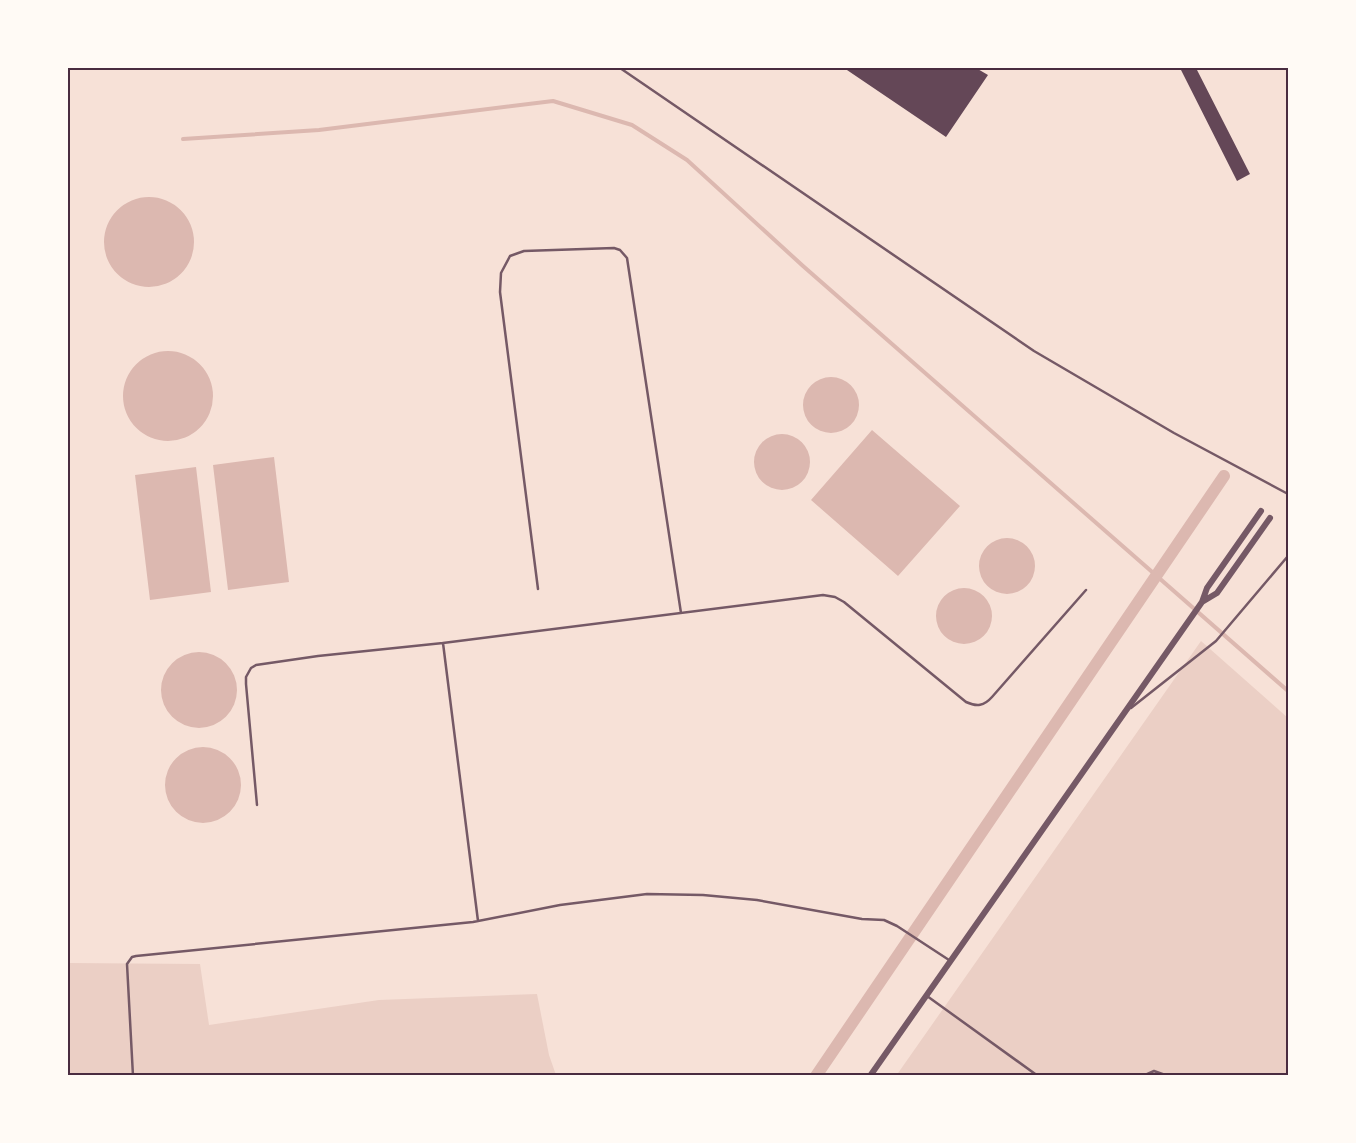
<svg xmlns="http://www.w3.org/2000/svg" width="1356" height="1143" font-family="Rubik,sans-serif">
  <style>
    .green { fill: #ebcfc5 }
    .water { fill: #dcb8b0 }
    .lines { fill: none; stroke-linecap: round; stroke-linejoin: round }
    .stream { stroke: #dcb8b0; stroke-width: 4 }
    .canal { stroke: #dcb8b0; stroke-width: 12 }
    .building { fill: #644757 }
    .service { stroke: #755966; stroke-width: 2.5 }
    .tertiary { stroke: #755966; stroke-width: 6 }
    .neatline { fill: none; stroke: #4a2c40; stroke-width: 2 }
  </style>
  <rect width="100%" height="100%" fill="#f7e1d7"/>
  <path class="green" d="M 1201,641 L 1288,718 L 1288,1075 L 896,1076 Z
    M 68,963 L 200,964 L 209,1025 L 379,1000 L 537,994 L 549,1055 L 556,1075 L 68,1075 Z"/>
  <path class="water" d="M104 242a45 45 0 1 1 90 0a45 45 0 1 1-90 0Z
    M123 396a45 45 0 1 1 90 0a45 45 0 1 1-90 0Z
    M803 405a28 28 0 1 1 56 0a28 28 0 1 1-56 0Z
    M 872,430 L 960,506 L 898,576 L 811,500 Z
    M754 462a28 28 0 1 1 56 0a28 28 0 1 1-56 0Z
    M 274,457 L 289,582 L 228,590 L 213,465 Z
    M 196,467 L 211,592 L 150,600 L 135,475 Z
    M979 566a28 28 0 1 1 56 0a28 28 0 1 1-56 0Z
    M936 616a28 28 0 1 1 56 0a28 28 0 1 1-56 0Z
    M161 690a38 38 0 1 1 76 0a38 38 0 1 1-76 0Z
    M165 785a38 38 0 1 1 76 0a38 38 0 1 1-76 0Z"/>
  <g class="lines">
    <path class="stream" d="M 183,139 L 319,130 L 553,101 L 632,125 L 687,160 L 803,266 L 1288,691"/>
    <path class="canal" d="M 816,1076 L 1224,476"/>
  </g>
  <path class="building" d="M 844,68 L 976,68 L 988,75 L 946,137 Z
    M 1180,68 L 1196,68 L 1250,174 L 1237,181 Z"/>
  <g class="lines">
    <path class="service" d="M 620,68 L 1034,351 L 1174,433 L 1288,494
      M 538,589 L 500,292 L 501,273 L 510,256 L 524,251 L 614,248 L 620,250 L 627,258 L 681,613
      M 1131,708 L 1216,641 L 1288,556
      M 257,805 L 246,684 L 246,677 L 251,668 L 256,665 L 318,656 L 443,643
      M 478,921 L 443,643 L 823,595 L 835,597 L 844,602 L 966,702 C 977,707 984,706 992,697 L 1086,590
      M 927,996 L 1038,1076
      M 133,1076 L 127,964 L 132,957 L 136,956 L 473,922 L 560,905 L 647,894 L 703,895 L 757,900 L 862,919 L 884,920 L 897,926 L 949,960
      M 1143,1076 L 1154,1071 L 1168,1076"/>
    <path class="tertiary" d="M 1202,602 L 1217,593 L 1270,518
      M 870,1076 L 1202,602 L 1207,588 L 1261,511"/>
  </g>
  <rect width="1356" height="1143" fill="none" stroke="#fffaf5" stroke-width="138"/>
  <rect x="69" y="69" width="1218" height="1005" class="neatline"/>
</svg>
